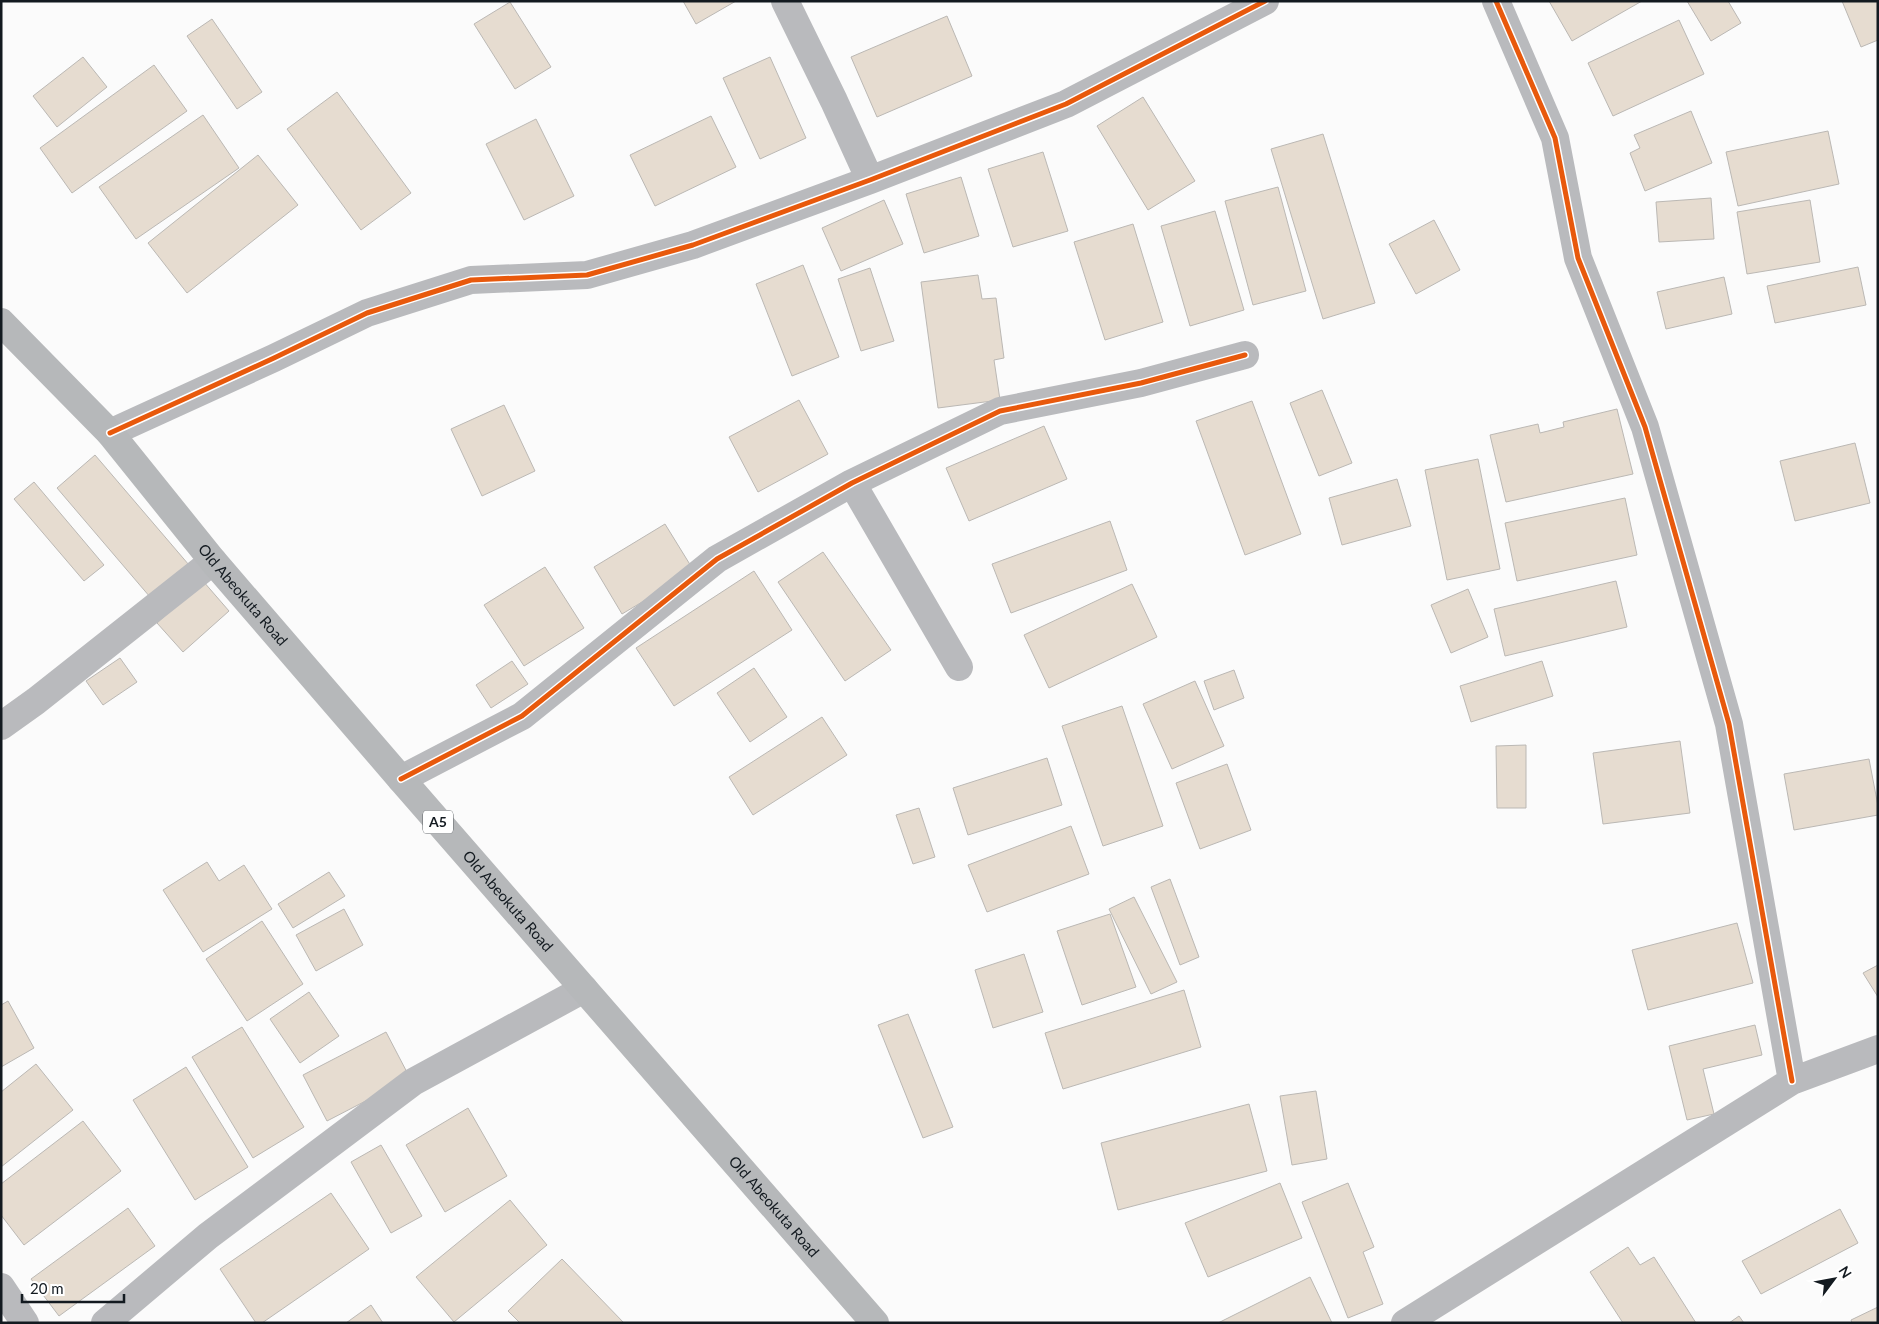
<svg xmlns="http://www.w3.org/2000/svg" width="1879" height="1324" font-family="Lato,sans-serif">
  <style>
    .building { fill: #e6dcd0; stroke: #bbb8b4 }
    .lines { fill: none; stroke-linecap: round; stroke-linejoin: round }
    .minor { stroke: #b9babd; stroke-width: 28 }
    .highway { stroke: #b6b8ba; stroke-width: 28 }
    .cycleway-casing { stroke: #fff; stroke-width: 8 }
    .cycleway { stroke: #e8590c; stroke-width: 5 }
    .labels { text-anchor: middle; stroke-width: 4.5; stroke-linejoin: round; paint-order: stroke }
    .shield { fill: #fff; stroke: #5a5f63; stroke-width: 1 }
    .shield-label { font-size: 14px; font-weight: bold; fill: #131a20 }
    .street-label { font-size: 15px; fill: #131a20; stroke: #fff }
  </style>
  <rect width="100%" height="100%" fill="#fbfbfb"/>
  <path class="building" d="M 683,1 L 736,1 L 696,24 Z
    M 1549,1 L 1642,1 L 1572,41 Z
    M 1687,1 L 1728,1 L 1741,23 L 1711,41 Z
    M 1842,1 L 1878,1 L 1878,40 L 1861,47 Z
    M 510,2 L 551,67 L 515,89 L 474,24 Z
    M 947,16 L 972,76 L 877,117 L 851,57 Z
    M 212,19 L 262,92 L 237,109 L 187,36 Z
    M 1679,20 L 1704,74 L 1613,116 L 1588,63 Z
    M 83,57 L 107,87 L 57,127 L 33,96 Z
    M 770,57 L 806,138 L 760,159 L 723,78 Z
    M 154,65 L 187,111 L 72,193 L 40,148 Z
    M 337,92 L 411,193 L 361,230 L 287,129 Z
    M 1143,97 L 1195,181 L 1148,210 L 1097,126 Z
    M 1691,111 L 1712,163 L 1645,191 L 1630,153 L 1640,148 L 1634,135 Z
    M 203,115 L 239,168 L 136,239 L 99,187 Z
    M 711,116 L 736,167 L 655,206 L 630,155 Z
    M 536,119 L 574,196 L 524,220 L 486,144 Z
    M 1828,131 L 1839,184 L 1738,206 L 1726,152 Z
    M 1323,134 L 1375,303 L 1323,319 L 1271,149 Z
    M 1043,152 L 1068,231 L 1013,247 L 988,169 Z
    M 258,155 L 298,205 L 187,293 L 148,243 Z
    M 961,177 L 979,236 L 924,253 L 906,194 Z
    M 1278,187 L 1306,291 L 1253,305 L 1225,201 Z
    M 1711,198 L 1714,239 L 1659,242 L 1656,202 Z
    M 884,200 L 903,244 L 841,271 L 822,228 Z
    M 1810,200 L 1820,262 L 1747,274 L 1737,212 Z
    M 1215,211 L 1244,310 L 1190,326 L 1161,226 Z
    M 1434,220 L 1460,270 L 1416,294 L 1389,244 Z
    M 1133,224 L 1163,322 L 1105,340 L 1074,242 Z
    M 803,265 L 839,357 L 792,376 L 756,284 Z
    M 1858,267 L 1866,305 L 1775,323 L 1767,286 Z
    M 870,268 L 894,341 L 861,351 L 838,279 Z
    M 978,275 L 982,299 L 996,298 L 1004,358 L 994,360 L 1000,400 L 938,408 L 921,282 Z
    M 1724,277 L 1732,314 L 1666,329 L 1657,292 Z
    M 1322,390 L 1352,463 L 1319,476 L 1290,403 Z
    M 799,400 L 828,454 L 758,492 L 729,437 Z
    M 1252,401 L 1301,534 L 1245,555 L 1196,421 Z
    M 504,405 L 535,471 L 482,496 L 451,429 Z
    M 1617,409 L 1633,474 L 1506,502 L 1490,435 L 1538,424 L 1540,433 L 1564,427 L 1563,422 Z
    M 1044,426 L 1067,479 L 969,521 L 946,468 Z
    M 1855,443 L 1870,503 L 1795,521 L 1780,461 Z
    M 95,455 L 195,572 L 156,604 L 57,488 Z
    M 1478,459 L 1500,569 L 1447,580 L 1425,470 Z
    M 1397,479 L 1411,526 L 1342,545 L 1329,498 Z
    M 34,482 L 104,565 L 84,581 L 14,499 Z
    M 1625,498 L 1637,555 L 1517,581 L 1505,523 Z
    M 1110,521 L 1127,570 L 1011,613 L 992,564 Z
    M 665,524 L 694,571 L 622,614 L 594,567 Z
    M 823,552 L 891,650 L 845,681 L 778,582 Z
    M 545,567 L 584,628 L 524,666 L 484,605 Z
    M 754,571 L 792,630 L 674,706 L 636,648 Z
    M 203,581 L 229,611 L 183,652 L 157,623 Z
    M 1616,581 L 1627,627 L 1505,656 L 1494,609 Z
    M 1132,584 L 1157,637 L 1049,688 L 1024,635 Z
    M 1468,589 L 1488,637 L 1451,653 L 1431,605 Z
    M 120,658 L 137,682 L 103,705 L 86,681 Z
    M 512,661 L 528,684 L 491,708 L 476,685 Z
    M 1542,661 L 1553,696 L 1471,722 L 1460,686 Z
    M 754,668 L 787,717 L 750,742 L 717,693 Z
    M 1234,670 L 1244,698 L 1214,710 L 1204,681 Z
    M 1195,681 L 1224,746 L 1172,769 L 1143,704 Z
    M 1122,706 L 1163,826 L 1103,846 L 1062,726 Z
    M 822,717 L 847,755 L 753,815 L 729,777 Z
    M 1680,741 L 1690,813 L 1603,824 L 1593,753 Z
    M 1526,745 L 1526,808 L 1497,808 L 1496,746 Z
    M 1047,758 L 1062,805 L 968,835 L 953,788 Z
    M 1869,759 L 1878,806 L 1878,815 L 1794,830 L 1784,774 Z
    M 1227,764 L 1251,830 L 1200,849 L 1176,783 Z
    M 919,808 L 935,857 L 913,864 L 896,815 Z
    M 1071,826 L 1089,874 L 987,912 L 968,865 Z
    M 207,862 L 219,881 L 244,865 L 272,909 L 203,952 L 163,890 Z
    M 329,872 L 345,896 L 293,928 L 278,904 Z
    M 1170,879 L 1199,957 L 1180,965 L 1151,887 Z
    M 1134,897 L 1177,982 L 1151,994 L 1109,909 Z
    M 344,909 L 363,945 L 316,971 L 296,935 Z
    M 1110,914 L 1136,987 L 1082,1005 L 1057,931 Z
    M 262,921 L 303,984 L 247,1021 L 206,959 Z
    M 1737,923 L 1753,983 L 1648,1010 L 1632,950 Z
    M 1024,954 L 1043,1012 L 993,1028 L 975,970 Z
    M 1878,965 L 1878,997 L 1863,973 Z
    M 1184,990 L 1201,1047 L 1063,1089 L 1045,1033 Z
    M 309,992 L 339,1036 L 300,1063 L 270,1019 Z
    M 8,1001 L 34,1048 L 1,1067 L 1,1005 Z
    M 908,1014 L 953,1127 L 923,1138 L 878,1025 Z
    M 1755,1025 L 1762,1055 L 1703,1069 L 1714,1114 L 1687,1120 L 1669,1046 Z
    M 242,1027 L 304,1127 L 253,1158 L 192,1057 Z
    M 386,1032 L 410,1078 L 327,1121 L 303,1075 Z
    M 36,1064 L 73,1110 L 1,1167 L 1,1092 Z
    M 186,1067 L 248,1167 L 195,1200 L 133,1100 Z
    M 1316,1091 L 1327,1159 L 1292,1165 L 1280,1096 Z
    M 1249,1104 L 1267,1171 L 1118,1210 L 1101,1143 Z
    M 468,1108 L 507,1176 L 445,1212 L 406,1145 Z
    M 83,1121 L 121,1171 L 24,1245 L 1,1215 L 1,1184 Z
    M 381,1145 L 422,1216 L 391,1233 L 351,1162 Z
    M 1280,1183 L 1302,1238 L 1208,1277 L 1185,1223 Z
    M 1348,1183 L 1374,1247 L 1363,1252 L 1383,1304 L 1348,1318 L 1302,1202 Z
    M 331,1193 L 369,1249 L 262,1323 L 256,1323 L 220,1269 Z
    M 510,1200 L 547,1245 L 454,1322 L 416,1277 Z
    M 128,1208 L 155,1246 L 59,1316 L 31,1279 Z
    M 1840,1209 L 1858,1243 L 1761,1294 L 1742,1261 Z
    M 1628,1247 L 1640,1265 L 1654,1257 L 1696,1323 L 1623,1323 L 1590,1272 Z
    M 562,1259 L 624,1323 L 520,1323 L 508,1311 Z
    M 1310,1277 L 1332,1323 L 1218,1323 Z
    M 371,1305 L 383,1323 L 346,1323 Z
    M 1878,1307 L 1878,1323 L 1852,1323 L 1851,1320 Z
    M 1739,1316 L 1744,1323 L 1729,1323 Z"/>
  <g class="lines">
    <path class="minor" d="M 785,1 L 834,101 L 870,180
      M 1496,1 L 1555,138 L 1578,258 L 1645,427 L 1729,724 L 1792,1081
      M 110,433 L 274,358 L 367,313 L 471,280 L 587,275 L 693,245 L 870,180 L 1066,104 L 1265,1
      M 852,483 L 959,667
      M 1,726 L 36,701 L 213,561
      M 401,779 L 522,716 L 717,559 L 852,483 L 1000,411 L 1141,383 L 1245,355
      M 1,1287 L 25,1323
      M 105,1323 L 208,1236 L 413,1082 L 584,989
      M 1405,1323 L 1792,1081 L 1878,1049"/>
    <path class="highway" id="s1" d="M 1,322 L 110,433 L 213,561 L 401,779 L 875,1323"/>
    <defs>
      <path id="cycleway" d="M 1496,1 L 1555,138 L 1578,258 L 1645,427 L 1729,724 L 1792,1081
        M 110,433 L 274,358 L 367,313 L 471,280 L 587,275 L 693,245 L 870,180 L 1066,104 L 1265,1
        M 401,779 L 522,716 L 717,559 L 852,483 L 1000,411 L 1141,383 L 1245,355"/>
    </defs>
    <use href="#cycleway" class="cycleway-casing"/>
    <use href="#cycleway" class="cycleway"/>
  </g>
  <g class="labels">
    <rect class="shield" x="423" y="810.5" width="30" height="23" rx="4"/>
    <g class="shield-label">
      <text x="438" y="827">A5</text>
    </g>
    <g class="street-label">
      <text dy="5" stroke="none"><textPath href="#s1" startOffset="365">Old Abeokuta Road</textPath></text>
      <text dy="5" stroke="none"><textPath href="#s1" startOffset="770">Old Abeokuta Road</textPath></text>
      <text dy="5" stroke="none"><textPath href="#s1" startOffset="1175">Old Abeokuta Road</textPath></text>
    </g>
  </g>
  <rect width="1879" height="1324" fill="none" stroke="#131a20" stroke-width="5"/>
  <g transform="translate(1834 1279) rotate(58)" stroke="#ffffff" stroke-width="4" paint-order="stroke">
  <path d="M0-4L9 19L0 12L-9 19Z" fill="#131a20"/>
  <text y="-8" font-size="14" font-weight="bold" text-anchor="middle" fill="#131a20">N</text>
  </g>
  <path d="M22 1294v8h102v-8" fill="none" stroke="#131a20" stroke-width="2.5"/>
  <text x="30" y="1294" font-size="15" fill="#131a20" stroke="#ffffff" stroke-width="4" paint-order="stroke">20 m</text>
</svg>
